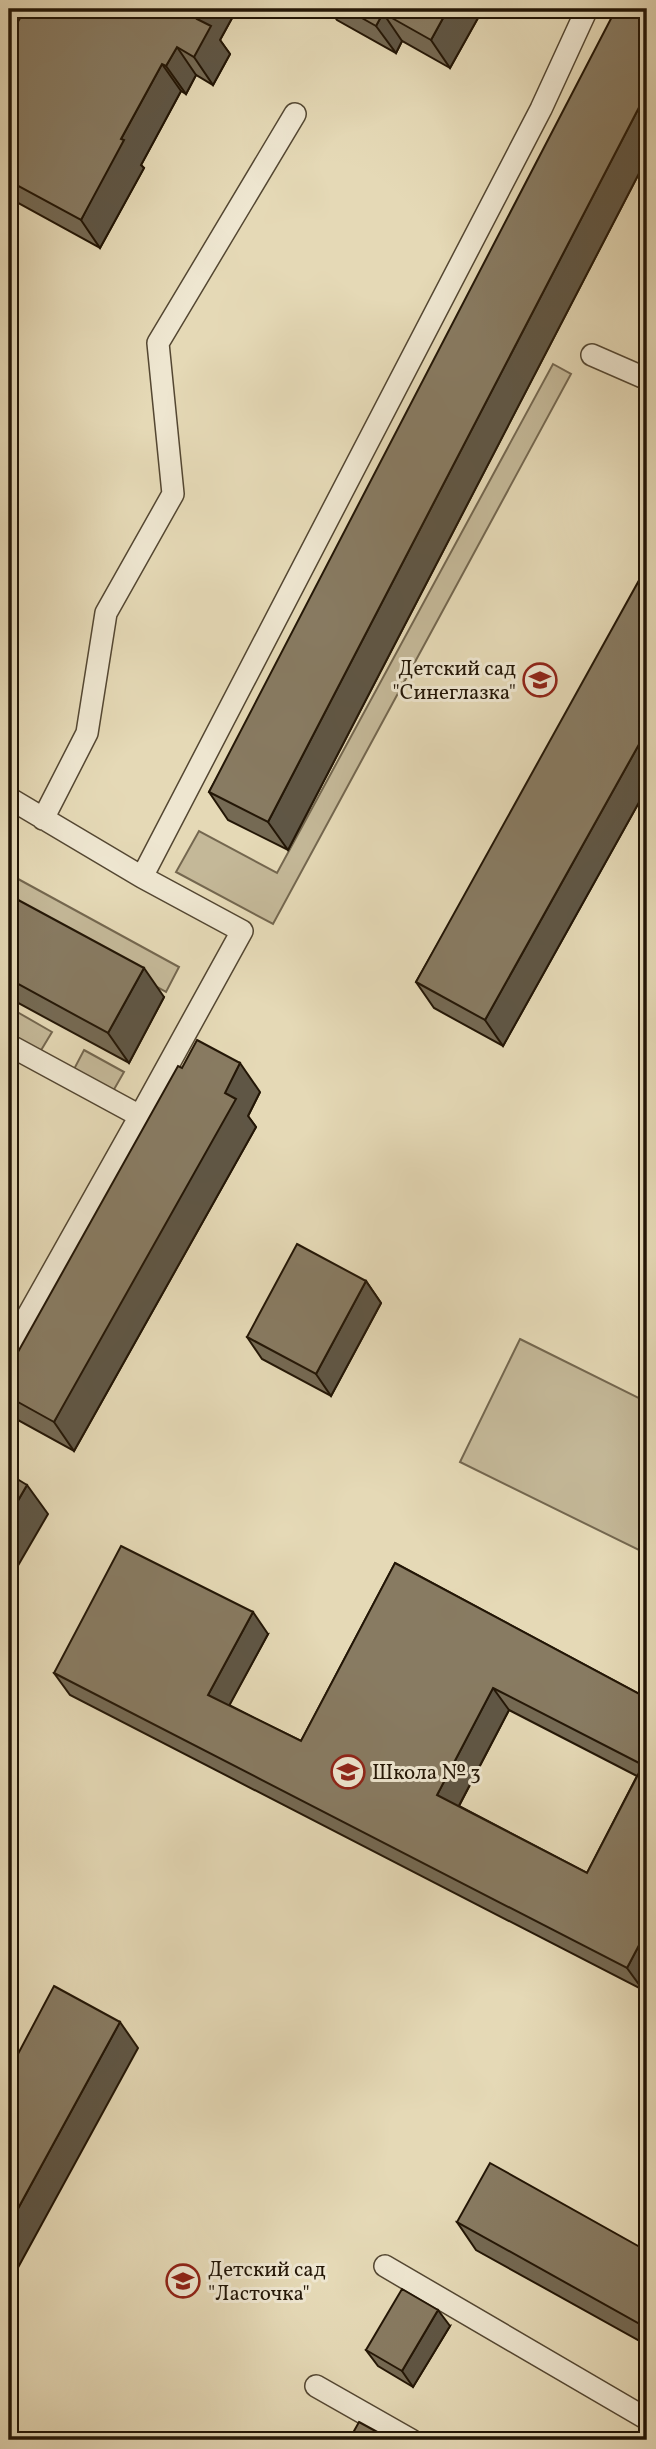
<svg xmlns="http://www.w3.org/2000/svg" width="656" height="2449" font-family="Vollkorn,serif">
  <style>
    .green { fill: #c4b898; stroke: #74674f; stroke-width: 2 }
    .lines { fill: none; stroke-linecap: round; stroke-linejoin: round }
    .lane-casing { stroke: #544732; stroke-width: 24 }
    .lane { stroke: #eee6d0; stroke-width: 21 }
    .wall { fill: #756a54; stroke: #231606; stroke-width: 2; fill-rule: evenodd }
    .shaded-wall { fill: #5f5645; stroke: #231606; stroke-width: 2 }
    .building { fill: #887b62; stroke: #231606; stroke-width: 2; fill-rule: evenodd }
    .labels { text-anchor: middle; stroke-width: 6; stroke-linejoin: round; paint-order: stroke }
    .poi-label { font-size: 21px; fill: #231606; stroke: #eee6d0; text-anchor: start }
  </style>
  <rect width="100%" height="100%" fill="#e5d9b6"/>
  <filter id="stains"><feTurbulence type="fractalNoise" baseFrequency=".00286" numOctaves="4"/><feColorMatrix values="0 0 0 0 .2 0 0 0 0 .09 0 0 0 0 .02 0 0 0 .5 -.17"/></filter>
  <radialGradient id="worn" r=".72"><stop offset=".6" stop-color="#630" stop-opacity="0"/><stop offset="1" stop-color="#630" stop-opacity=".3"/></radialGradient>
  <path class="green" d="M 553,364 L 571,374 L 273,924 L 176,872 L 199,831 L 277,873 Z
    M 9,874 L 179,967 L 166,992 L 9,906 Z
    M 12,1009 L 52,1032 L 40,1052 L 9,1034 L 9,1016 Z
    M 84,1050 L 124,1072 L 112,1093 L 73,1071 Z
    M 520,1339 L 647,1402 L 647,1554 L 460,1462 Z"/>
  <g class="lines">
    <defs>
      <path id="lane" d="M 592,355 L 647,379
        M 9,798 L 142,877 L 541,109 L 587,9
        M 43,819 L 87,733 L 106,613 L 173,494 L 158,343 L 295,114
        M 9,1045 L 140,1116 L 242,931 L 142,877
        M 9,1349 L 140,1116
        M 385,2266 L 647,2419
        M 316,2386 L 411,2440"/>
    </defs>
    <use href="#lane" class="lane-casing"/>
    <use href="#lane" class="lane"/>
  </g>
  <path class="wall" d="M 25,9 L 237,9 L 220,40 L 230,54 L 213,85 L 196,75 L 186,94 L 181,91 L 141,165 L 144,168 L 100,248 L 9,198 L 9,38 Z
    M 329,9 L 483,9 L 450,68 L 402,41 L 396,53 L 337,20 Z
    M 647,9 L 647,158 L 288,850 L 228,820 L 209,792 Z
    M 647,578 L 647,788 L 503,1046 L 434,1008 L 416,982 Z
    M 9,895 L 164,997 L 129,1063 L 9,998 Z
    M 260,1092 L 248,1116 L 256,1127 L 74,1451 L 16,1419 L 9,1408 L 9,1368 Z
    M 366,1281 L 381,1303 L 331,1396 L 262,1359 L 247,1337 Z
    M 395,1563 L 647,1698 L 647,1981 L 643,1990 L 70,1695 L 54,1673 L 268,1634 L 229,1705 L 301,1741 ZM 509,1710 L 637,1776 L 587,1873 L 459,1806 Z
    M 457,2222 L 647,2251 L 647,2345 L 476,2250 Z
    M 450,2326 L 413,2387 L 378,2366 L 366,2350 Z"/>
  <path class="shaded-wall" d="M 203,9 L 237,9 L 220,40 L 230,54 L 213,85 L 194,57 L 197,19 Z
    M 448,9 L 483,9 L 450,68 L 431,40 Z
    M 383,13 L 402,41 L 396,53 L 376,26 Z
    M 177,47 L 196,75 L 186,94 L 166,66 Z
    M 162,64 L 181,91 L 141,165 L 144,168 L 100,248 L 81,220 L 121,139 Z
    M 647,92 L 647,158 L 288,850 L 268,822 Z
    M 647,730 L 647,788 L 503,1046 L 485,1020 Z
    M 144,968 L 164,997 L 129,1063 L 108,1033 Z
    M 240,1063 L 260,1092 L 248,1116 L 256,1127 L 74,1451 L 54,1422 Z
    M 366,1281 L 381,1303 L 331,1396 L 316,1374 Z
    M 27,1485 L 48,1514 L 9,1581 L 9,1516 Z
    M 253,1612 L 268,1634 L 223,1717 L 208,1695 Z
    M 493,1688 L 509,1710 L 453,1817 L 437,1795 Z
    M 647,1930 L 647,1981 L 643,1990 L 627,1968 Z
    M 120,2022 L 138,2048 L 9,2284 L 9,2225 Z
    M 438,2310 L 450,2326 L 413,2387 L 402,2371 Z"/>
  <path class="building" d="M 25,9 L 203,9 L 197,19 L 211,26 L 194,57 L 177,47 L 166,66 L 162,64 L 121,139 L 124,140 L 81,220 L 9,181 L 9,38 Z
    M 346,9 L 448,9 L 431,40 L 383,13 L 376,26 Z
    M 616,9 L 647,9 L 647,92 L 268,822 L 209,792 Z
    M 642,575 L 647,578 L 647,730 L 485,1020 L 416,982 Z
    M 9,895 L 144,968 L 108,1033 L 9,979 Z
    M 197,1040 L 240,1063 L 225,1093 L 236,1099 L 54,1422 L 9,1397 L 9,1368 L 178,1066 L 182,1068 Z
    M 297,1244 L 366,1281 L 316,1374 L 247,1337 Z
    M 9,1474 L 27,1485 L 9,1516 Z
    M 121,1546 L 253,1612 L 208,1695 L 301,1741 L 395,1563 L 647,1698 L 647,1930 L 627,1968 L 54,1673 ZM 493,1688 L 643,1765 L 587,1873 L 437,1795 Z
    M 54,1986 L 120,2022 L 9,2225 L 9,2049 L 18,2054 Z
    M 490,2163 L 647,2251 L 647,2328 L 457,2222 Z
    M 402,2289 L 438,2310 L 402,2371 L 366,2350 Z
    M 359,2422 L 392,2440 L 349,2440 Z"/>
  <defs>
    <symbol id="school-ring" viewBox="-11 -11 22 22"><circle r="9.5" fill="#eee6d0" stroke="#8f2418" stroke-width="1.5"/><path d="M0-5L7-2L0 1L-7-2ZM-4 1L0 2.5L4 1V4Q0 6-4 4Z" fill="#8f2418"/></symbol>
  </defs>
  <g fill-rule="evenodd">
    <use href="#school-ring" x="521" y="661" width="38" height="38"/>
    <use href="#school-ring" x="329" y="1753" width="38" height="38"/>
    <use href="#school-ring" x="164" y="2262" width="38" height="38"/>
  </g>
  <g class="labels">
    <g class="poi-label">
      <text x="516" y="675" text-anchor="end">Детский сад<tspan x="516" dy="24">"Синеглазка"</tspan></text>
      <text x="372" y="1779">Школа № 3</text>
      <text x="208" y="2276">Детский сад<tspan x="208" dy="24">"Ласточка"</tspan></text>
    </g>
  </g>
  <rect width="656" height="2449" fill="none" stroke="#e5d9b6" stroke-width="35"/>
  <rect x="10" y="10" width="635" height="2428" fill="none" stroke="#231606" stroke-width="3.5"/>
  <rect x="18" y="18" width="621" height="2414" fill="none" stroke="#231606" stroke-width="2"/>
  <rect width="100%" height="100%" filter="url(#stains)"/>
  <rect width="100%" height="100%" fill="url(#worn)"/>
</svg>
